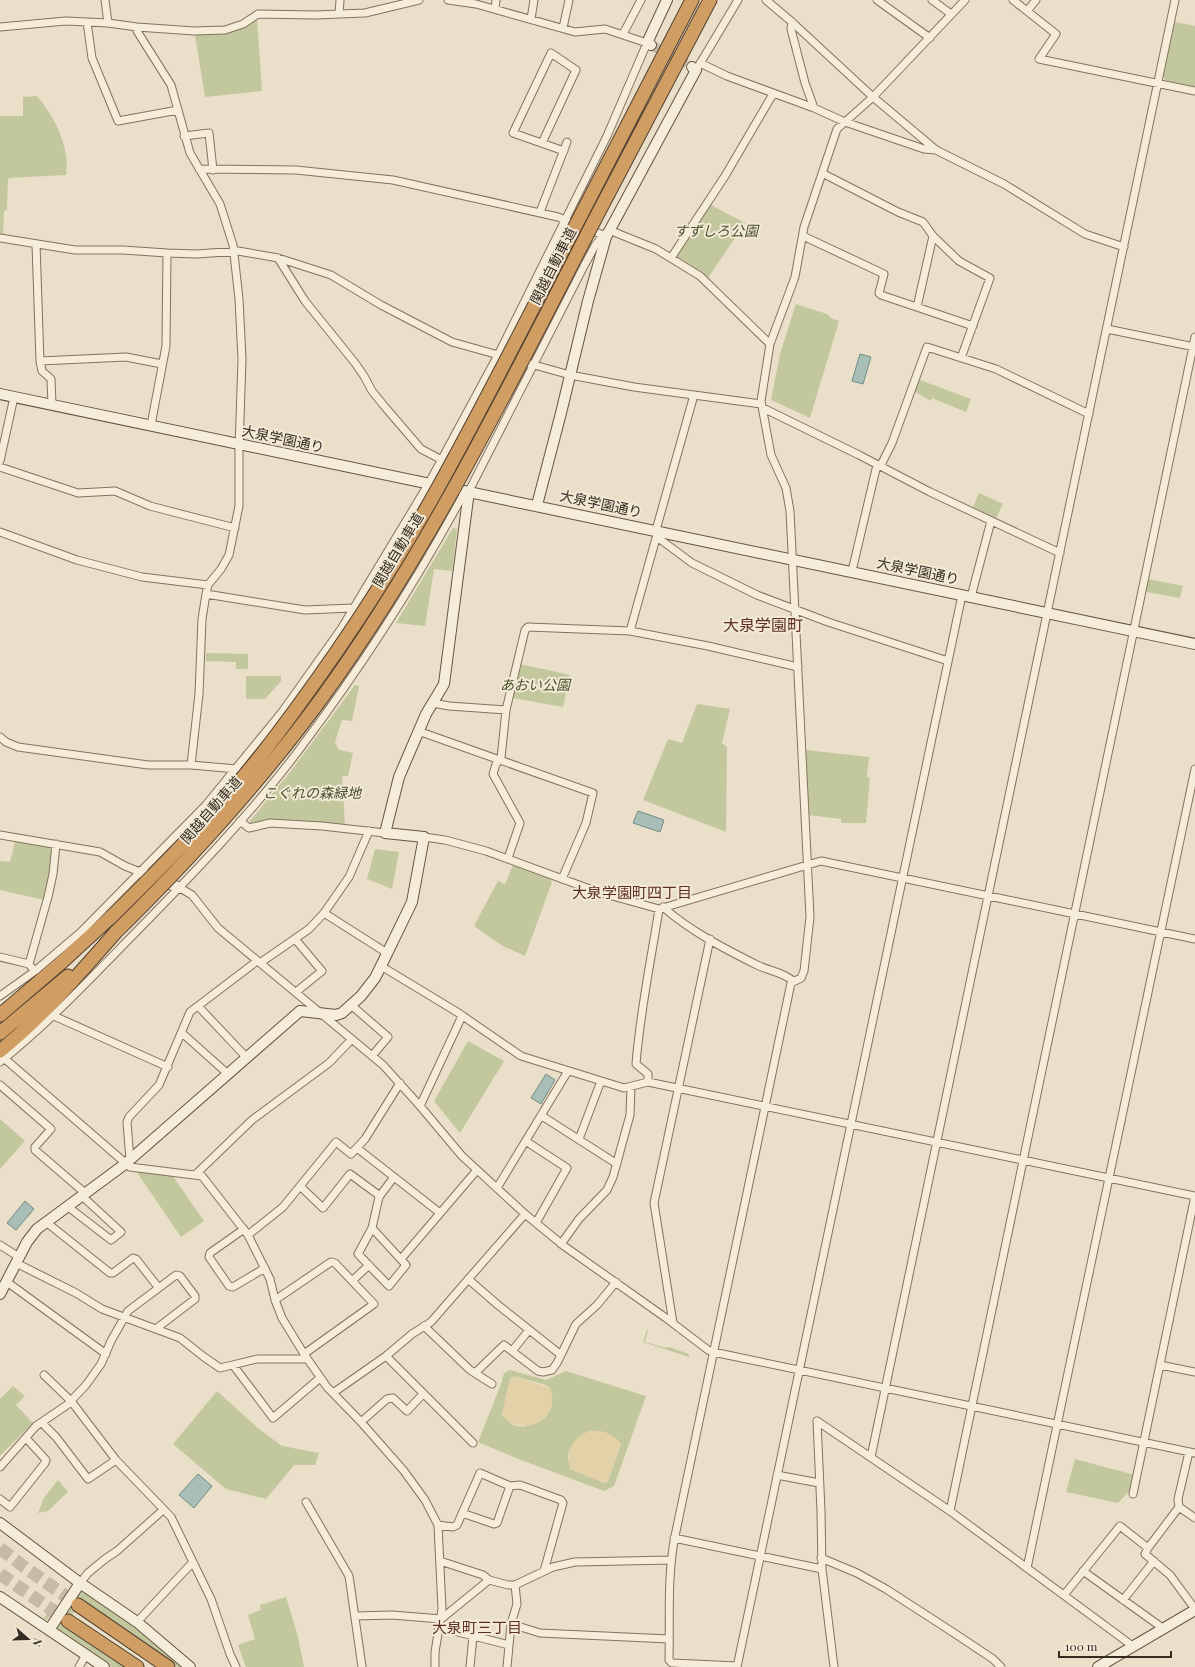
<svg xmlns="http://www.w3.org/2000/svg" width="1195" height="1667" font-family="'Playfair Display','Noto Sans JP',serif">
  <style>
    .green { fill: #c3c79d; fill-rule: evenodd }
    .sand { fill: #e3d2a8 }
    .water { fill: #a8beb7; stroke: #708c84 }
    .lines { fill: none; stroke-linecap: round; stroke-linejoin: round }
    .secondary-tunnel { stroke: #c6bba7; stroke-width: 10; stroke-dasharray: 10 5; stroke-linecap: butt }
    .highway-tunnel { stroke: #c6bba7; stroke-width: 13; stroke-dasharray: 13 6; stroke-linecap: butt }
    .street-casing { stroke: #84725f; stroke-width: 9 }
    .secondary-casing { stroke: #665342; stroke-width: 12 }
    .highway-casing { stroke: #524132; stroke-width: 15 }
    .street { stroke: #f5edda; stroke-width: 7 }
    .secondary { stroke: #f5edda; stroke-width: 10 }
    .highway { stroke: #d09d62; stroke-width: 13 }
    .highway-bridge-casing { stroke: #524132; stroke-width: 15; stroke-linecap: butt }
    .highway-bridge { stroke: #d09d62; stroke-width: 13 }
    .labels { text-anchor: middle; stroke-width: 4; stroke-linejoin: round; paint-order: stroke }
    .park-label { font-size: 14px; font-style: italic; fill: #48502a; stroke: #f2e9d7 }
    .street-label { font-size: 14px; fill: #362b21; stroke: #f2e9d7 }
    .neighbourhood-label { font-size: 15px; fill: #5e2f25; stroke: #f2e9d7 }
    .quarter-label { font-size: 16px; fill: #5e2f25; stroke: #f2e9d7 }
  </style>
  <rect width="100%" height="100%" fill="#eadfc8"/>
  <path class="green" d="M 257,17 L 262,91 L 205,97 L 195,35 L 227,33 Z
    M 1175,22 L 1195,26 L 1195,88 L 1166,81 L 1163,76 Z
    M 37,96 C 55,118 70,146 66,175 L 9,178 L 8,180 L 7,210 L 4,211 L 3,236 L 0,236 L 0,116 L 23,116 L 23,97 Z
    M 709,204 L 745,223 L 708,278 L 702,272 L 678,257 L 678,253 Z
    M 796,304 L 827,314 L 831,318 L 839,321 L 810,418 L 771,400 L 780,354 Z
    M 920,380 L 971,399 L 966,412 L 932,398 L 931,401 L 914,391 L 917,382 Z
    M 979,493 L 1003,504 L 996,518 L 973,507 Z
    M 453,528 L 457,529 L 452,571 L 434,569 L 425,626 L 396,623 Z
    M 1148,579 L 1183,586 L 1180,598 L 1146,592 Z
    M 206,653 L 248,654 L 248,669 L 236,669 L 236,662 L 206,661 Z
    M 520,664 L 570,675 L 563,707 L 513,698 Z
    M 246,676 L 281,676 L 281,681 L 265,699 L 246,699 Z
    M 355,685 L 359,686 L 352,721 L 342,720 L 335,742 L 339,750 L 353,753 L 348,776 L 342,776 L 345,825 L 270,820 L 251,823 L 249,822 L 291,771 Z
    M 697,704 L 730,709 L 722,743 L 727,747 L 726,832 L 643,800 L 668,739 L 682,743 Z
    M 806,750 L 869,757 L 867,777 L 870,778 L 866,823 L 841,823 L 841,819 L 808,815 Z
    M 15,842 L 50,847 L 53,850 L 50,872 L 44,900 L 0,890 L 0,861 L 10,862 Z
    M 375,849 L 399,852 L 392,889 L 367,879 Z
    M 513,865 L 550,879 L 552,882 L 525,956 L 501,945 L 474,926 L 498,881 L 505,884 Z
    M 468,1041 L 504,1061 L 460,1133 L 434,1101 Z
    M 0,1119 L 25,1141 L 0,1169 Z
    M 136,1171 L 172,1175 L 204,1221 L 181,1237 Z
    M 647,1329 L 648,1330 L 645,1342 L 666,1348 L 669,1347 L 689,1354 L 689,1357 L 643,1342 Z
    M 510,1370 L 546,1380 L 566,1371 L 646,1396 L 614,1486 L 604,1491 L 521,1460 L 478,1442 L 501,1384 L 504,1373 ZM 514,1376 L 546,1385 L 550,1388 L 552,1398 L 551,1408 L 524,1427 L 513,1425 L 502,1415 L 510,1379 ZM 594,1431 C 606,1431 613,1435 621,1444 L 608,1481 L 605,1483 L 570,1469 L 568,1457 L 569,1450 Z
    M 13,1386 L 25,1396 L 16,1405 L 33,1423 L 0,1456 L 0,1399 Z
    M 217,1391 L 259,1429 L 282,1446 L 319,1453 L 315,1465 L 294,1465 L 266,1499 L 226,1489 L 173,1444 Z
    M 1075,1459 L 1135,1475 L 1131,1489 L 1118,1503 L 1066,1492 Z
    M 58,1480 L 68,1492 L 48,1511 L 38,1513 L 44,1498 Z
    M 84,1590 L 112,1608 L 110,1611 L 117,1615 L 121,1614 L 186,1667 L 177,1667 L 136,1636 L 83,1600 L 64,1627 L 125,1667 L 112,1667 L 58,1631 L 57,1627 L 80,1592 Z
    M 286,1597 L 298,1637 L 304,1667 L 246,1667 L 238,1645 L 255,1639 L 248,1615 L 261,1610 L 260,1605 Z
    M 54,1603 L 58,1606 L 47,1620 L 35,1614 L 44,1618 Z"/>
  <path class="sand" d="M 514,1376 L 550,1388 C 562,1418 525,1440 502,1415 L 510,1379 Z
    M 589,1431 C 603,1430 612,1433 621,1444 L 608,1481 L 604,1483 L 570,1469 C 566,1451 572,1438 589,1431 Z"/>
  <path class="water" d="M 860,354 L 871,357 L 863,384 L 852,381 Z
    M 638,811 L 664,820 L 660,832 L 633,823 Z
    M 546,1074 L 555,1080 L 541,1104 L 531,1098 Z
    M 25,1201 L 34,1209 L 16,1230 L 7,1223 Z
    M 198,1474 L 212,1486 L 194,1508 L 179,1495 Z"/>
  <g class="lines">
    <path class="secondary-tunnel" d="M 651,45 L 692,67"/>
    <path class="highway-tunnel" d="M 0,1548 L 23,1566 L 78,1605
      M 0,1574 L 68,1621"/>
    <defs>
      <path id="street" d="M 105,0 L 108,23
        M 766,0 L 792,22 L 873,97 L 936,150 L 1004,184 L 1085,234 L 1124,247
        M 877,0 L 930,38
        M 932,0 L 951,14
        M 1013,0 L 1056,34 L 1039,59 L 1195,91
        M 495,9 L 496,0
        M 1027,11 L 1036,0
        M 339,14 L 340,0
        M 531,19 L 534,0
        M 87,22 L 92,58 L 118,121 L 178,110
        M 792,22 L 791,29 L 805,83 L 814,108
        M 0,27 L 66,21 L 108,23 L 137,27 L 194,31 L 225,30 L 243,24 L 258,14 L 315,15 L 365,13 L 419,0
        M 137,27 L 137,31 L 171,85 L 190,153 L 220,204 L 233,245 L 239,299 L 242,359 L 239,449 L 239,506 L 229,555 L 221,569 L 208,585 L 206,594 L 202,619 L 199,694 L 191,765
        M 563,28 L 569,0
        M 623,34 L 641,0
        M 700,63 L 727,76 L 814,108 L 845,122 L 924,149 L 936,150
        M 698,67 L 738,0
        M 184,136 L 209,133 L 213,170
        M 542,143 L 576,70 L 551,53 L 513,133 L 564,151
        M 199,169 L 296,170 L 393,180 L 558,217 L 603,235
        M 822,173 L 898,212 L 923,222 L 933,236 L 959,261 L 990,278 L 961,358
        M 540,212 L 567,142
        M 803,236 L 884,274 L 879,293 L 881,295 L 973,326
        M 0,238 L 75,250 L 123,250 L 167,253 L 197,254 L 238,251 L 278,258 L 331,275 L 381,305 L 452,342 L 502,356
        M 36,244 L 40,361 L 42,371 L 51,379 L 52,405
        M 278,258 L 305,301 L 355,363 L 364,376 L 372,391 L 385,407 L 421,449 L 442,460
        M 671,258 L 725,176 L 773,94
        M 917,307 L 933,236
        M 1107,329 L 1195,347
        M 40,361 L 126,357 L 162,364
        M 520,361 L 570,375 L 634,387 L 761,404
        M 763,408 L 859,455 L 930,492 L 1060,553
        M 151,425 L 166,346 L 167,253
        M 0,461 L 14,397
        M 0,467 L 78,493 L 115,491 L 150,506 L 235,528
        M 656,530 L 694,395
        M 0,532 L 77,560 L 142,577 L 208,585
        M 657,537 L 692,563 L 757,595 L 828,622 L 948,661
        M 852,571 L 876,469 L 882,463 L 892,443 L 927,347 L 996,369 L 1089,414
        M 206,594 L 305,610 L 353,608
        M 971,597 L 991,521
        M 630,631 L 708,646 L 798,667
        M 433,703 L 449,706 L 506,710 L 525,630 L 528,627 L 630,631 L 658,531
        M 506,710 L 501,758 L 496,764 L 493,774 L 520,823 L 508,858
        M 418,731 L 593,793 L 586,823 L 562,879
        M 0,737 L 6,742 L 18,747 L 148,765 L 191,765 L 237,769
        M 240,821 L 249,828 L 270,823 L 322,826 L 385,833
        M 0,835 L 100,852 L 125,866 L 140,872
        M 424,837 L 445,840 L 486,851 L 598,892 L 659,909 L 821,861 L 1195,939
        M 180,888 L 192,895 L 218,928 L 383,1065 L 420,1106 L 462,1156 L 525,1214 L 564,1246 L 666,1318 L 708,1350 L 713,1352 L 1195,1453
        M 663,907 C 690,931 725,949 757,965 C 769,971 783,972 793,981
        M 324,913 L 387,953
        M 295,939 L 322,971 L 296,992
        M 0,957 L 29,964 L 32,968
        M 260,963 L 309,929 L 324,913 L 349,877 L 369,831
        M 29,964 L 48,897 L 53,874 L 56,844
        M 381,966 L 457,1012 L 521,1056 L 624,1088 L 648,1082 L 1195,1196
        M 0,996 L 35,971 L 81,932 L 205,806 L 282,712 L 341,629 L 429,483 L 498,355 L 607,136 L 647,43 L 605,29 L 575,32 L 476,4 L 448,0
        M 351,1005 L 388,1037 L 372,1056
        M 198,1006 L 247,1058
        M 54,1016 L 168,1067
        M 182,1033 L 228,1074
        M 5,1059 L 130,1167 L 202,1176 L 248,1235 L 270,1279 L 275,1300 L 282,1318 L 304,1354 L 327,1387 L 361,1422 L 404,1471 L 425,1500 L 438,1525 L 442,1609 L 435,1652 L 435,1667
        M 0,1062 C 49,1023 92,977 136,932 C 193,874 250,815 299,750 C 360,669 415,584 463,495 L 469,491 L 584,266 L 596,244 L 609,230 L 656,249 L 700,276 L 770,344
        M 648,1082 L 648,1074 L 636,1064 C 640,1012 651,960 659,909
        M 0,1085 L 51,1129 L 35,1147 L 35,1150 L 85,1193
        M 420,1106 L 462,1016
        M 542,1116 L 617,1164
        M 579,1139 L 601,1081
        M 527,1142 L 567,1168 L 536,1223
        M 357,1148 L 394,1177 L 379,1197 L 372,1228 L 358,1254 L 389,1286 L 406,1265 L 372,1228
        M 130,1160 L 127,1122 L 129,1117 L 159,1085 L 190,1012 L 257,961
        M 195,1175 L 252,1120 L 329,1063 L 352,1039
        M 394,1177 L 440,1213
        M 301,1187 L 323,1208 L 350,1174 L 380,1196
        M 497,1188 L 568,1071
        M 67,1206 L 111,1240 L 121,1232 L 82,1196
        M 46,1222 L 110,1273 L 113,1273 L 133,1258 L 136,1259 L 158,1287
        M 244,1229 L 210,1253 L 209,1257 L 229,1286 L 233,1287 L 265,1268
        M 248,1235 L 283,1207 L 336,1142 L 351,1154 L 365,1139 L 400,1083
        M 561,1244 L 579,1219 L 607,1190 L 613,1177 L 630,1115 L 631,1087
        M 0,1245 L 19,1257
        M 401,1259 L 477,1170
        M 16,1263 L 76,1293 L 102,1309 L 180,1338 L 204,1357 L 220,1368 L 257,1359 L 307,1359
        M 468,1279 L 498,1305 L 561,1355
        M 352,1281 L 369,1265
        M 7,1282 L 106,1354
        M 275,1300 L 331,1262 L 335,1263 L 374,1304 L 304,1354
        M 673,1323 L 654,1203 L 710,939
        M 424,1326 L 470,1370 L 492,1384
        M 512,1351 L 529,1330
        M 386,1356 L 473,1443
        M 233,1365 L 273,1418 L 320,1378
        M 1160,1365 L 1195,1372
        M 475,1373 L 504,1345 L 538,1371 L 543,1372 L 552,1370 L 557,1363 L 576,1324 L 597,1305 L 616,1282
        M 44,1375 L 71,1401 L 116,1460 L 171,1517 L 211,1599 L 230,1654 L 236,1667
        M 333,1393 L 386,1356 L 412,1334 L 431,1322 L 525,1214
        M 817,1421 L 950,1511 L 1134,1647
        M 817,1421 L 821,1511 L 822,1569 L 834,1667
        M 361,1422 L 387,1399 L 393,1398 L 407,1411 L 423,1394
        M 42,1423 L 56,1437 L 88,1479 L 116,1460
        M 871,1457 L 1175,0
        M 0,1467 L 36,1426 L 67,1405 L 86,1385 L 101,1364 L 111,1341 L 128,1311 L 176,1275 L 180,1276 L 195,1296 L 195,1299 L 157,1328
        M 777,1475 L 819,1483
        M 1133,1494 L 1195,1196
        M 0,1499 L 10,1507 L 45,1463 L 46,1460 L 26,1438
        M 306,1502 L 349,1576 L 362,1667
        M 1179,1507 L 1195,1518
        M 950,1511 L 1195,337
        M 462,1513 L 494,1524 L 497,1523 L 510,1486
        M 438,1525 L 453,1527 L 457,1525 L 480,1473 L 510,1486 L 520,1485 L 561,1500 L 563,1503 L 544,1571
        M 674,1538 L 822,1569
        M 1148,1548 L 1179,1507 L 1178,1499 L 1189,1452
        M 821,1558 L 857,1573 L 886,1589 L 954,1633 L 993,1659 L 1001,1667
        M 440,1561 L 483,1575 L 489,1580
        M 1027,1568 L 1195,769
        M 1083,1571 L 1164,1629
        M 80,1583 L 88,1573 L 105,1559 L 117,1551 L 163,1510
        M 1064,1595 L 1120,1526 L 1148,1548 L 1145,1554 L 1170,1575 L 1195,1609
        M 1123,1600 L 1154,1561
        M 355,1616 L 392,1615 L 441,1619 L 489,1580 L 508,1585 L 515,1585
        M 137,1622 L 192,1563
        M 511,1624 L 517,1604 L 515,1585 L 553,1567 L 575,1562 L 671,1560
        M 438,1627 L 509,1645
        M 737,1666 L 672,1663 L 669,1660 C 670,1619 667,1576 675,1536 L 791,983 L 801,978 L 804,971 L 810,917 L 790,511 L 786,488 L 771,455 L 761,401 L 770,344 L 795,277 L 804,227 L 837,129 L 873,97 L 965,0
        M 79,1667 L 86,1655
        M 470,1667 L 473,1636
        M 507,1667 L 511,1624 L 540,1633 L 669,1639
        M 737,1667 L 962,595"/>
      <path id="secondary" d="M 651,45 L 647,43 L 667,0
        M 0,394 L 1195,644
        M 537,505 L 561,413 L 588,301 L 606,237 L 696,70 L 692,67
        M 140,872 L 180,888
        M 0,1294 L 27,1242 L 37,1229 L 125,1164 L 300,1011 L 336,1015 L 342,1013 L 361,996 L 375,978 L 381,966 L 412,902 L 424,837 L 385,833 L 399,777 L 426,714 L 444,684 L 469,491
        M 0,1523 L 80,1583 L 137,1622 L 190,1667
        M 0,1597 L 104,1667
        M 49,1630 L 80,1583
        M 1098,1667 L 1195,1610"/>
      <path id="highway" d="M 581,215 L 692,0
        M 594,221 L 710,0
        M 0,1015 L 62,962 L 111,917
        M 0,1033 L 68,976
        M 0,1051 C 43,1016 79,974 115,933
        M 78,1605 L 168,1667
        M 68,1621 L 137,1667"/>
    </defs>
    <use href="#street" class="street-casing"/>
    <use href="#secondary" class="secondary-casing"/>
    <use href="#highway" class="highway-casing"/>
    <use href="#street" class="street"/>
    <use href="#secondary" class="secondary"/>
    <use href="#highway" class="highway"/>
    <defs>
      <path id="highway-bridge" d="M 111,917 C 169,860 226,802 275,737 C 331,663 384,584 430,502 C 483,408 531,311 581,215
        M 115,933 C 189,860 259,784 321,699 C 429,551 510,384 594,221"/>
    </defs>
    <use href="#highway-bridge" class="highway-bridge-casing"/>
    <use href="#highway-bridge" class="highway-bridge"/>
  </g>
  <g class="labels">
    <g class="park-label">
      <text x="716" y="236">すずしろ公園</text>
      <text x="535" y="690">あおい公園</text>
      <text x="312" y="798">こぐれの森緑地</text>
    </g>
    <g class="street-label">
      <text transform="translate(553 266) rotate(-63)" y="5">関越自動車道</text>
      <text transform="translate(283 439) rotate(12)" y="5">大泉学園通り</text>
      <text transform="translate(601 504) rotate(12)" y="5">大泉学園通り</text>
      <text transform="translate(398 550) rotate(-59)" y="5">関越自動車道</text>
      <text transform="translate(918 571) rotate(12)" y="5">大泉学園通り</text>
      <text transform="translate(211 810) rotate(-49)" y="5">関越自動車道</text>
    </g>
    <g class="neighbourhood-label">
      <text x="632" y="898">大泉学園町四丁目</text>
      <text x="477" y="1633">大泉町三丁目</text>
    </g>
    <g class="quarter-label">
      <text x="763" y="631">大泉学園町</text>
    </g>
  </g>
  <g transform="translate(28 1639) rotate(110)" stroke="#f2e9d7" stroke-width="3" paint-order="stroke">
  <path d="M0-3L7 15L0 10L-7 15Z" fill="#362b21"/>
  <text y="-6" font-size="11" font-weight="bold" text-anchor="middle" fill="#362b21">N</text>
  </g>
  <path d="M1059 1651v6h112v-6" fill="none" stroke="#362b21" stroke-width="2"/>
  <text x="1065" y="1651" font-size="12" fill="#362b21" stroke="#f2e9d7" stroke-width="3" paint-order="stroke">100 m</text>
</svg>
